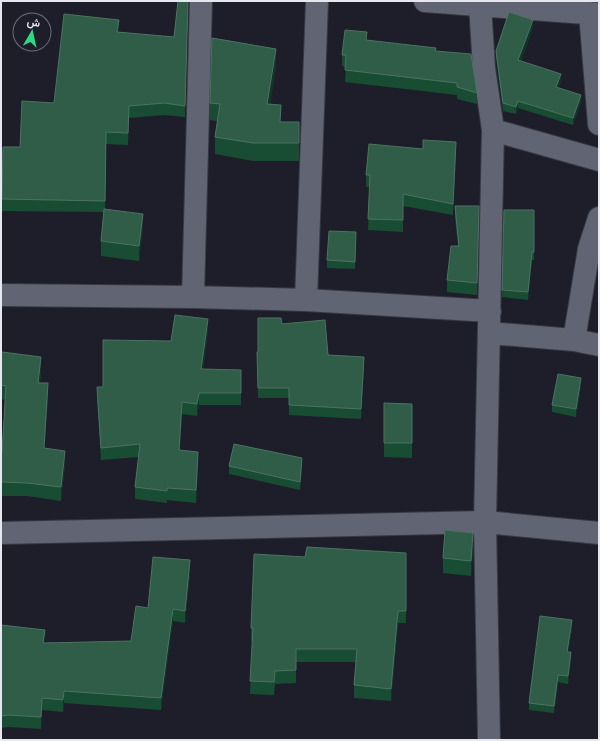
<svg xmlns="http://www.w3.org/2000/svg" width="600" height="741" font-family="Cabin,Vazirmatn,sans-serif">
  <style>
    .lines { fill: none; stroke-linecap: round; stroke-linejoin: round }
    .minor-casing { stroke: #383943; stroke-width: 24 }
    .minor { stroke: #616472; stroke-width: 22 }
    .wall { fill: #194d33 }
    .shaded-wall { fill: #123327 }
    .building { fill: #2f5d47; stroke: #4c7362 }
  </style>
  <rect width="100%" height="100%" fill="#1d1e2a"/>
  <g class="lines">
    <defs>
      <path id="minor" d="M 425,1 L 599,14
        M 480,5 L 484,68 L 493,130 L 485,522 L 489,740
        M 590,13 L 599,124
        M 493,130 L 599,160
        M 1,295 L 193,297 L 306,300 L 490,311
        M 193,297 L 201,1
        M 306,300 L 317,1
        M 489,333 L 574,340 L 599,345
        M 574,340 L 589,249 L 599,218
        M 1,533 L 485,522 L 599,533"/>
    </defs>
    <use href="#minor" class="minor-casing"/>
    <use href="#minor" class="minor"/>
  </g>
  <path class="wall" d="M 188,1 L 185,117 L 164,115 L 129,118 L 128,145 L 106,144 L 105,209 L 143,229 L 139,261 L 101,256 L 101,241 L 104,212 L 2,211 L 3,147 L 20,147 L 54,103 L 119,32 L 174,37 Z
    M 533,28 L 521,61 L 561,82 L 558,88 L 581,102 L 573,125 L 518,108 L 516,114 L 503,111 L 496,58 L 496,51 Z
    M 367,40 L 436,51 L 477,93 L 477,104 L 457,99 L 457,95 L 345,82 L 346,67 L 342,66 L 342,55 Z
    M 276,66 L 270,104 L 281,122 L 299,140 L 299,161 L 253,161 L 215,154 L 215,137 L 217,121 L 210,120 L 210,103 Z
    M 456,153 L 453,215 L 403,206 L 403,232 L 368,230 L 370,187 L 366,187 L 366,175 Z
    M 455,206 L 479,218 L 477,295 L 447,292 L 447,280 L 458,246 L 455,218 Z
    M 504,210 L 534,210 L 534,260 L 532,260 L 528,300 L 502,297 Z
    M 356,240 L 355,269 L 327,268 L 327,260 Z
    M 282,324 L 328,355 L 364,367 L 361,419 L 289,415 L 289,398 L 258,398 L 257,352 L 258,352 Z
    M 208,331 L 203,370 L 241,370 L 241,405 L 199,405 L 197,416 L 182,414 L 180,450 L 198,464 L 196,503 L 167,500 L 167,503 L 135,499 L 135,487 L 139,457 L 101,460 L 97,399 L 97,387 L 103,387 L 171,341 Z
    M 1,363 L 41,370 L 40,383 L 48,397 L 44,448 L 65,465 L 61,501 L 27,496 L 1,496 L 1,452 L 2,452 L 6,400 L 1,399 Z
    M 581,386 L 576,417 L 552,412 L 552,405 Z
    M 384,403 L 412,404 L 412,458 L 384,457 Z
    M 229,466 L 302,466 L 300,490 L 229,474 Z
    M 473,548 L 471,576 L 443,573 L 443,558 Z
    M 406,553 L 406,623 L 398,623 L 391,701 L 354,698 L 354,685 L 356,662 L 296,662 L 296,683 L 275,684 L 274,695 L 250,694 L 252,641 L 251,641 L 251,628 L 305,557 Z
    M 190,572 L 185,623 L 173,621 L 161,710 L 64,703 L 63,712 L 42,710 L 41,729 L 9,727 L 1,728 L 1,625 L 45,643 L 131,641 L 148,608 Z
    M 572,628 L 568,652 L 571,660 L 568,684 L 558,682 L 554,713 L 529,710 L 529,703 Z"/>
  <path class="shaded-wall" d="M 119,20 L 119,32 L 117,32 Z
    M 533,20 L 533,28 L 518,68 L 518,60 Z
    M 276,49 L 276,66 L 267,121 L 267,104 Z
    M 561,74 L 561,82 L 556,95 L 556,87 Z
    M 581,95 L 581,102 L 573,125 L 573,118 Z
    M 518,101 L 518,108 L 516,114 L 516,107 Z
    M 281,105 L 281,123 L 280,122 Z
    M 129,106 L 129,118 L 128,145 L 128,133 Z
    M 456,142 L 456,153 L 453,215 L 453,204 Z
    M 143,214 L 143,229 L 139,261 L 139,246 Z
    M 532,252 L 532,260 L 528,300 L 528,292 Z
    M 208,319 L 208,331 L 201,382 L 201,369 Z
    M 41,357 L 41,370 L 38,397 L 38,383 Z
    M 364,357 L 364,367 L 361,419 L 361,409 Z
    M 581,378 L 581,386 L 576,417 L 576,409 Z
    M 48,383 L 48,397 L 44,462 L 44,448 Z
    M 199,393 L 199,405 L 197,416 L 197,404 Z
    M 182,402 L 182,414 L 179,462 L 179,450 Z
    M 65,451 L 65,465 L 61,501 L 61,487 Z
    M 198,452 L 198,464 L 196,503 L 196,490 Z
    M 473,533 L 473,548 L 471,576 L 471,561 Z
    M 190,560 L 190,572 L 185,623 L 185,611 Z
    M 173,609 L 173,621 L 161,710 L 161,698 Z
    M 398,611 L 398,623 L 391,701 L 391,689 Z
    M 572,620 L 572,628 L 567,660 L 567,652 Z
    M 45,630 L 45,642 L 43,643 Z
    M 571,652 L 571,660 L 568,684 L 568,676 Z
    M 558,675 L 558,682 L 554,713 L 554,706 Z
    M 64,691 L 64,703 L 63,712 L 63,700 Z
    M 42,698 L 42,710 L 41,729 L 41,717 Z"/>
  <path class="building" d="M 178,1 L 188,1 L 185,106 L 164,103 L 129,106 L 128,133 L 106,132 L 105,201 L 2,199 L 3,147 L 20,147 L 22,101 L 54,103 L 64,14 L 119,20 L 117,32 L 174,37 Z
    M 509,12 L 533,20 L 518,60 L 561,74 L 556,87 L 581,95 L 573,118 L 518,101 L 516,107 L 503,103 L 496,51 Z
    M 345,30 L 367,32 L 366,40 L 436,48 L 435,51 L 471,54 L 477,93 L 457,87 L 457,83 L 345,70 L 346,55 L 342,55 Z
    M 212,38 L 276,49 L 267,104 L 281,105 L 280,122 L 299,122 L 299,143 L 253,143 L 215,137 L 220,104 L 210,103 Z
    M 423,140 L 456,142 L 453,204 L 403,194 L 403,220 L 368,219 L 370,175 L 366,175 L 369,144 L 423,149 Z
    M 455,206 L 479,206 L 477,283 L 447,280 L 451,246 L 459,246 Z
    M 104,209 L 143,214 L 139,246 L 101,241 Z
    M 504,210 L 534,210 L 534,252 L 532,252 L 528,292 L 502,290 Z
    M 329,231 L 356,232 L 355,262 L 327,260 Z
    M 175,315 L 208,319 L 201,369 L 241,370 L 241,393 L 199,393 L 197,404 L 182,402 L 179,450 L 198,452 L 196,490 L 167,488 L 167,491 L 135,487 L 140,444 L 101,448 L 97,387 L 103,387 L 103,340 L 171,341 Z
    M 258,318 L 281,318 L 282,324 L 325,320 L 328,355 L 364,357 L 361,409 L 289,405 L 289,388 L 258,388 L 257,352 L 258,352 Z
    M 2,352 L 41,357 L 38,383 L 48,383 L 44,448 L 65,451 L 61,487 L 27,483 L 1,482 L 1,452 L 2,452 L 6,386 L 1,385 L 1,363 Z
    M 558,374 L 581,378 L 576,409 L 552,405 Z
    M 384,403 L 412,404 L 412,443 L 384,443 Z
    M 234,444 L 302,458 L 300,482 L 229,466 Z
    M 445,530 L 473,533 L 471,561 L 443,558 Z
    M 307,547 L 406,553 L 406,611 L 398,611 L 391,689 L 354,685 L 357,649 L 296,649 L 296,670 L 275,671 L 274,682 L 250,681 L 253,628 L 251,628 L 254,554 L 305,557 Z
    M 153,557 L 190,560 L 185,611 L 173,609 L 161,698 L 64,691 L 63,700 L 42,698 L 41,717 L 9,715 L 1,716 L 1,625 L 45,630 L 43,643 L 131,641 L 136,606 L 148,608 Z
    M 540,616 L 572,620 L 567,652 L 571,652 L 568,676 L 558,675 L 554,706 L 529,703 Z"/>
  <rect width="600" height="741" fill="none" stroke="#e6e7ef" stroke-width="4"/>
  <g transform="translate(32 32) rotate(9)"><circle r="19" fill="#1d1e2a" stroke="#6d6e79"/>
  <path d="M0-3L7 15L0 10L-7 15Z" fill="#2dd883"/>
  <text y="-6" font-size="11" font-weight="bold" text-anchor="middle" fill="#e6e7ef">ش</text>
  </g>
</svg>
